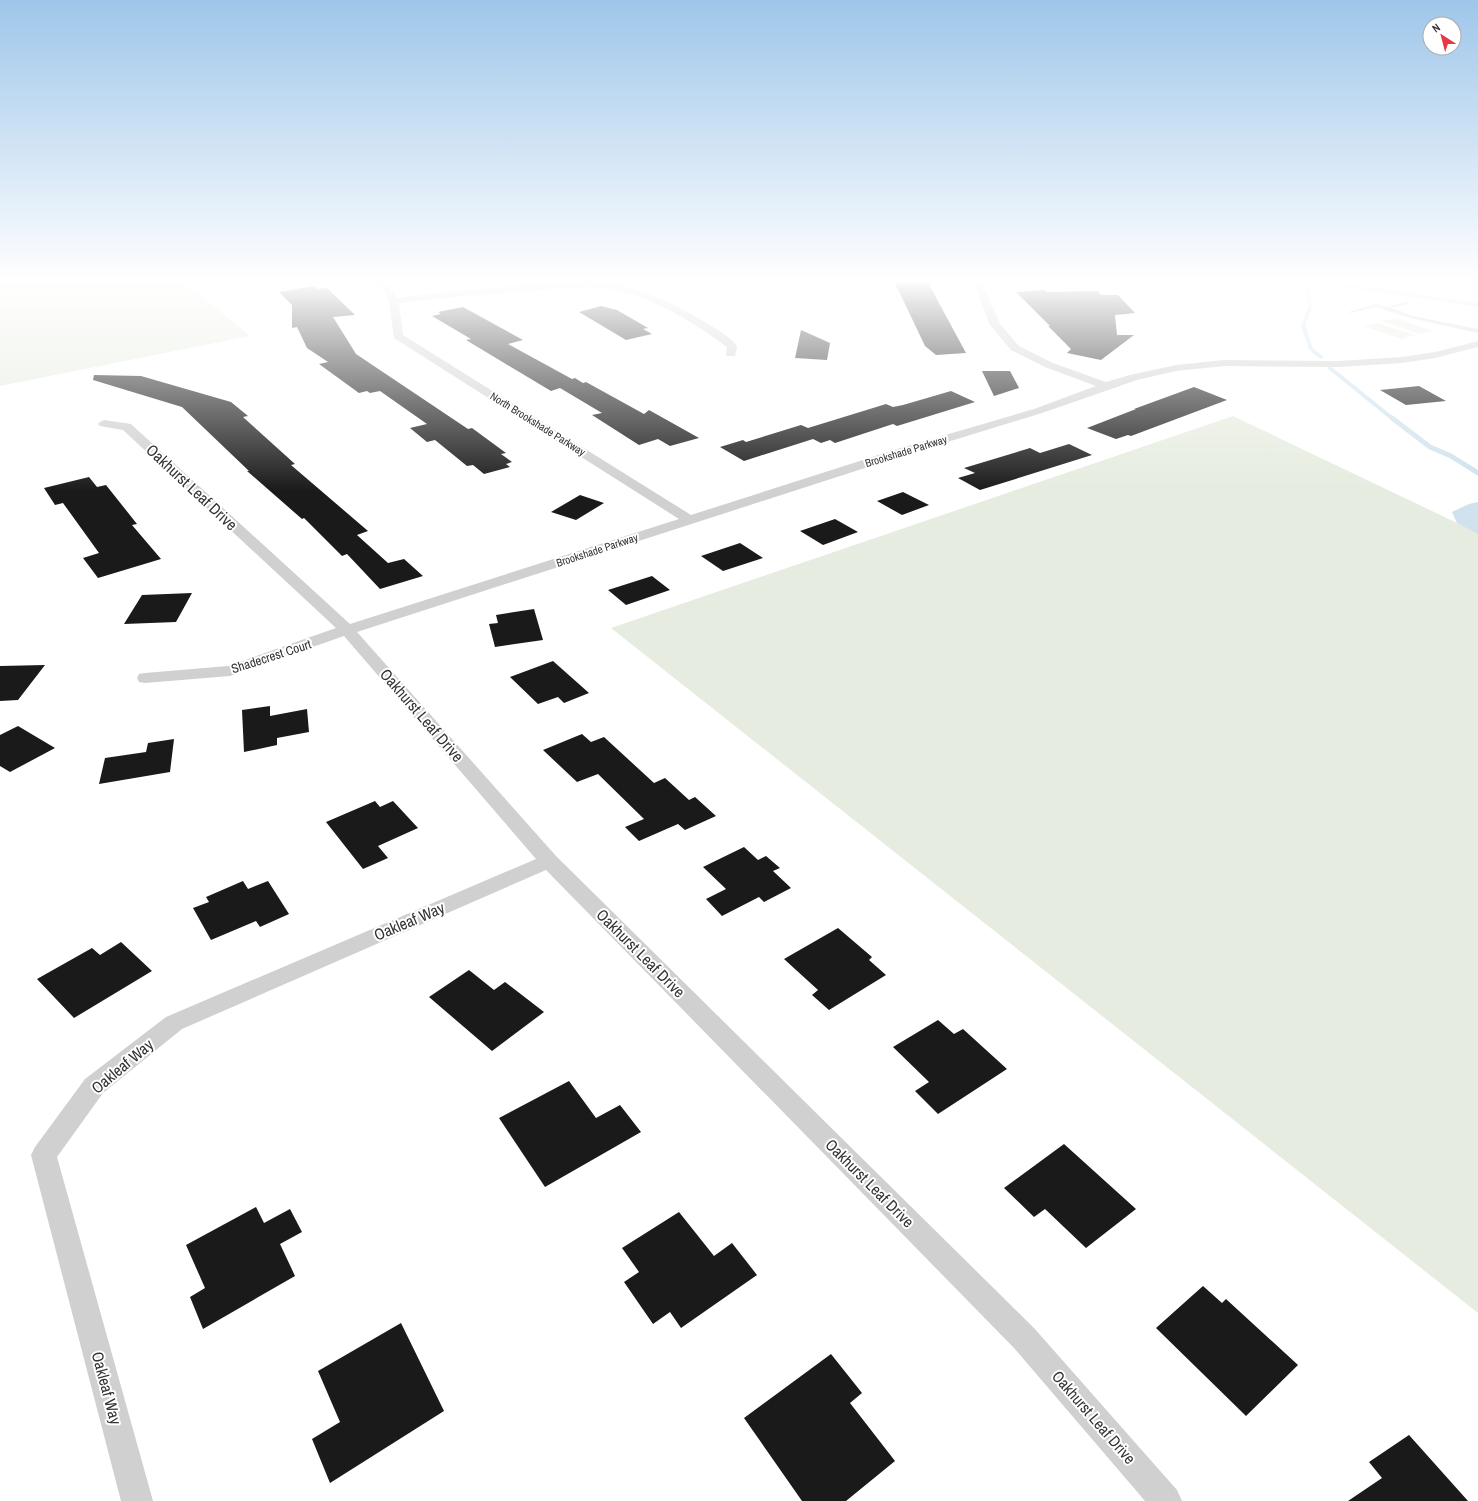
<svg xmlns="http://www.w3.org/2000/svg" width="1478" height="1501" font-family="'Archivo Narrow',sans-serif">
  <style>
    .green { fill: #e6ecdf }
    .water { fill: #cfe2ee }
    .lines { fill: none; stroke-linecap: round; stroke-linejoin: round }
    .stream-far1 { stroke: #cfe2ee; stroke-width: 4 }
    .stream { stroke: #cfe2ee; stroke-width: 5 }
    .building { fill: #1a1a1a }
    .lane { fill: #d0d0d0; fill-rule: evenodd }
    .street { fill: #d0d0d0; fill-rule: evenodd }
    .secondary { fill: #bdbdbd; fill-rule: evenodd }
    .labels { text-anchor: middle; stroke-width: 4; stroke-linejoin: round; paint-order: stroke }
    .far-street-label { font-size: 11px; fill: #333; stroke: #fff }
    .street-label { font-size: 13px; fill: #333; stroke: #fff }
    .near-street-label { font-size: 16px; fill: #333; stroke: #fff }
  </style>
  <rect width="100%" height="100%" fill="#fff"/>
  <path class="green" d="M 0,281 L 183,281 L 250,336 L 0,386 Z
    M 1395,318 L 1433,331 L 1420,334 L 1382,321 Z
    M 1377,323 L 1415,335 L 1402,339 L 1364,326 Z
    M 1233,416 L 1478,533 L 1478,1313 L 611,628 Z"/>
  <path class="water" d="M 1478,502 L 1478,534 L 1457,523 L 1452,512 L 1469,504 Z"/>
  <g class="lines">
    <path class="stream-far1" d="M 1309,281 L 1307,288 L 1311,306 L 1303,325 L 1311,349 L 1321,357
      M 1316,281 L 1478,305
      M 1330,368 L 1393,419"/>
    <path class="stream" d="M 1392,418 L 1430,447 L 1451,456 L 1478,473"/>
  </g>
  <path class="building" d="M 928,282 L 939,303 L 966,353 L 936,355 L 925,346 L 895,283 Z
    M 314,286 L 317,289 L 327,288 L 355,315 L 333,317 L 356,354 L 468,429 L 472,428 L 506,453 L 501,454 L 512,462 L 506,464 L 510,467 L 484,474 L 473,465 L 467,466 L 435,440 L 427,442 L 410,428 L 427,424 L 380,391 L 370,393 L 367,391 L 359,393 L 319,364 L 328,362 L 307,348 L 297,327 L 292,328 L 292,305 L 279,292 Z
    M 1044,290 L 1047,292 L 1098,291 L 1101,295 L 1118,295 L 1135,313 L 1115,315 L 1117,335 L 1134,335 L 1101,360 L 1067,353 L 1071,349 L 1048,326 L 1050,326 L 1016,292 Z
    M 601,306 L 617,310 L 648,328 L 643,329 L 652,334 L 626,340 L 579,312 Z
    M 463,307 L 523,340 L 508,344 L 572,379 L 575,378 L 583,383 L 586,382 L 644,414 L 649,410 L 699,438 L 670,446 L 658,439 L 639,445 L 592,415 L 602,413 L 560,388 L 551,391 L 466,340 L 471,339 L 432,316 L 441,314 L 438,312 Z
    M 801,330 L 830,343 L 827,360 L 795,358 Z
    M 982,371 L 1010,371 L 1019,388 L 994,396 Z
    M 94,375 L 141,376 L 231,402 L 248,416 L 243,417 L 295,464 L 291,465 L 368,531 L 357,535 L 388,563 L 404,559 L 423,576 L 380,589 L 347,554 L 342,556 L 304,518 L 302,519 L 247,471 L 249,471 L 182,407 L 93,380 Z
    M 1419,386 L 1446,401 L 1406,405 L 1380,390 Z
    M 1194,387 L 1227,400 L 1131,436 L 1128,435 L 1116,439 L 1087,428 L 1136,409 L 1134,409 Z
    M 951,391 L 975,402 L 897,426 L 893,424 L 835,443 L 830,440 L 821,443 L 813,439 L 744,461 L 720,447 L 743,440 L 746,442 L 801,425 L 808,428 L 886,404 L 893,407 L 903,405 Z
    M 1069,444 L 1092,455 L 980,490 L 958,478 L 975,473 L 964,468 L 984,462 L 1030,448 L 1040,453 Z
    M 89,477 L 97,487 L 106,485 L 137,524 L 132,525 L 161,559 L 98,578 L 83,558 L 99,553 L 63,503 L 55,505 L 44,488 Z
    M 903,492 L 929,505 L 902,515 L 877,501 Z
    M 580,495 L 604,503 L 576,520 L 551,512 Z
    M 835,519 L 858,532 L 823,545 L 800,531 Z
    M 740,543 L 763,558 L 723,571 L 701,556 Z
    M 652,576 L 670,590 L 626,605 L 608,590 Z
    M 192,593 L 176,622 L 124,624 L 142,595 Z
    M 534,609 L 543,640 L 495,647 L 489,624 L 498,623 L 496,615 Z
    M 553,661 L 589,693 L 564,703 L 558,697 L 538,704 L 510,677 Z
    M 45,665 L 18,700 L 0,701 L 0,666 Z
    M 270,706 L 270,716 L 307,709 L 309,732 L 277,738 L 277,745 L 244,752 L 242,710 Z
    M 18,726 L 55,748 L 10,772 L 0,766 L 0,735 Z
    M 582,734 L 591,742 L 604,737 L 654,783 L 665,778 L 689,800 L 695,797 L 716,816 L 685,830 L 678,824 L 639,841 L 625,827 L 644,819 L 598,774 L 577,782 L 543,750 Z
    M 174,739 L 170,772 L 99,784 L 105,758 L 146,752 L 148,743 Z
    M 375,801 L 380,807 L 393,801 L 418,828 L 378,846 L 388,858 L 363,869 L 326,822 Z
    M 744,847 L 758,860 L 766,856 L 780,868 L 773,871 L 791,888 L 764,902 L 759,897 L 722,916 L 706,899 L 726,889 L 703,867 Z
    M 243,881 L 248,889 L 268,881 L 289,914 L 260,927 L 256,921 L 211,940 L 193,908 L 209,902 L 206,897 Z
    M 838,928 L 872,957 L 869,960 L 886,975 L 829,1010 L 812,995 L 818,990 L 784,959 Z
    M 121,942 L 152,971 L 74,1018 L 37,979 L 92,948 L 100,955 Z
    M 469,970 L 494,990 L 505,982 L 544,1012 L 492,1051 L 429,997 Z
    M 938,1020 L 954,1034 L 963,1029 L 1007,1069 L 938,1114 L 915,1091 L 929,1082 L 893,1047 Z
    M 569,1081 L 596,1118 L 620,1105 L 641,1132 L 545,1187 L 499,1118 Z
    M 1064,1144 L 1136,1209 L 1086,1248 L 1045,1209 L 1034,1217 L 1004,1188 Z
    M 256,1207 L 264,1223 L 290,1209 L 302,1232 L 280,1244 L 295,1276 L 203,1329 L 190,1297 L 205,1288 L 186,1245 Z
    M 679,1212 L 714,1256 L 732,1243 L 757,1275 L 681,1328 L 670,1312 L 653,1324 L 624,1282 L 639,1272 L 622,1248 Z
    M 1203,1286 L 1222,1303 L 1226,1299 L 1298,1365 L 1246,1416 L 1156,1328 Z
    M 401,1323 L 444,1411 L 330,1483 L 312,1439 L 340,1422 L 318,1371 Z
    M 831,1354 L 862,1393 L 850,1403 L 895,1461 L 846,1501 L 802,1501 L 744,1418 Z
    M 1409,1435 L 1468,1501 L 1348,1501 L 1382,1478 L 1369,1462 Z"/>
  <g class="lines">
    <path class="lane" d="M 1406,302 L 1408,302 L 1408,304 L 1391,308 L 1413,316 L 1478,329 L 1478,333 L 1410,318 L 1376,307 L 1350,313 L 1348,312 L 1376,304 L 1386,307 Z"/>
    <path class="street" d="M 372,281 C 387,280 391,286 397,298 C 445,292 493,287 542,284 C 564,283 586,280 608,283 C 640,288 670,302 698,318 C 710,326 728,334 737,346 L 735,356 L 727,356 L 726,354 L 727,347 C 696,324 661,302 623,292 C 596,284 568,288 541,290 C 494,293 446,297 399,303 L 403,335 L 691,515 L 894,450 L 1034,409 L 1096,386 L 1045,367 L 1011,350 L 990,325 L 973,281 L 981,281 L 1000,324 L 1019,346 L 1053,363 L 1106,382 L 1130,375 L 1176,365 L 1224,360 L 1338,361 L 1402,357 L 1435,352 L 1478,341 L 1478,347 L 1435,358 L 1402,363 L 1338,367 L 1224,366 L 1176,371 L 1137,380 L 1042,413 L 902,456 L 357,632 L 556,856 L 1034,1328 L 1177,1490 L 1182,1501 L 1145,1501 L 1014,1348 L 546,870 L 182,1029 L 103,1093 L 57,1157 L 153,1501 L 121,1501 L 31,1155 L 35,1147 L 85,1079 L 166,1017 L 536,859 L 344,636 L 230,676 L 145,683 L 139,682 L 137,678 L 139,674 L 145,673 L 228,666 L 336,628 L 123,430 L 100,426 L 98,424 L 100,422 L 104,420 L 131,424 L 350,624 L 679,519 L 394,338 L 389,301 L 384,291 Z"/>
    <path class="secondary" d="M 1471,281 L 1478,281 L 1478,284 L 1473,283 Z"/>
  </g>
  <linearGradient id="sky" x2="0" y2="1"><stop stop-color="#9ec6ea"/><stop offset="0.57" stop-color="#fff"/><stop offset="1" stop-color="#fff" stop-opacity="0"/></linearGradient>
  <rect width="1478" height="491" fill="url(#sky)"/>
  <g class="labels">
    <g class="far-street-label">
      <text transform="translate(538 424) rotate(32)" y="4">North Brookshade Parkway</text>
      <text transform="translate(906 451) rotate(-17)" y="4">Brookshade Parkway</text>
      <text transform="translate(597 550) rotate(-18)" y="4">Brookshade Parkway</text>
    </g>
    <g class="street-label">
      <text transform="translate(271 656) rotate(-18)" y="5">Shadecrest Court</text>
    </g>
    <g class="near-street-label">
      <text transform="translate(192 487) rotate(43)" y="6">Oakhurst Leaf Drive</text>
      <text transform="translate(422 715) rotate(49)" y="6">Oakhurst Leaf Drive</text>
      <text transform="translate(409 921) rotate(-23)" y="6">Oakleaf Way</text>
      <text transform="translate(641 953) rotate(45)" y="6">Oakhurst Leaf Drive</text>
      <text transform="translate(122 1066) rotate(-40)" y="6">Oakleaf Way</text>
      <text transform="translate(870 1183) rotate(45)" y="6">Oakhurst Leaf Drive</text>
      <text transform="translate(107 1388) rotate(75)" y="6">Oakleaf Way</text>
      <text transform="translate(1094 1417) rotate(49)" y="6">Oakhurst Leaf Drive</text>
    </g>
  </g>
  <g transform="translate(1442 36) rotate(324)"><circle r="19" fill="#ffffff" stroke="#adadad"/>
  <path d="M0-3L7 15L0 10L-7 15Z" fill="#e63946"/>
  <text y="-6" font-size="11" font-weight="bold" text-anchor="middle" fill="#333333">N</text>
  </g>
</svg>
